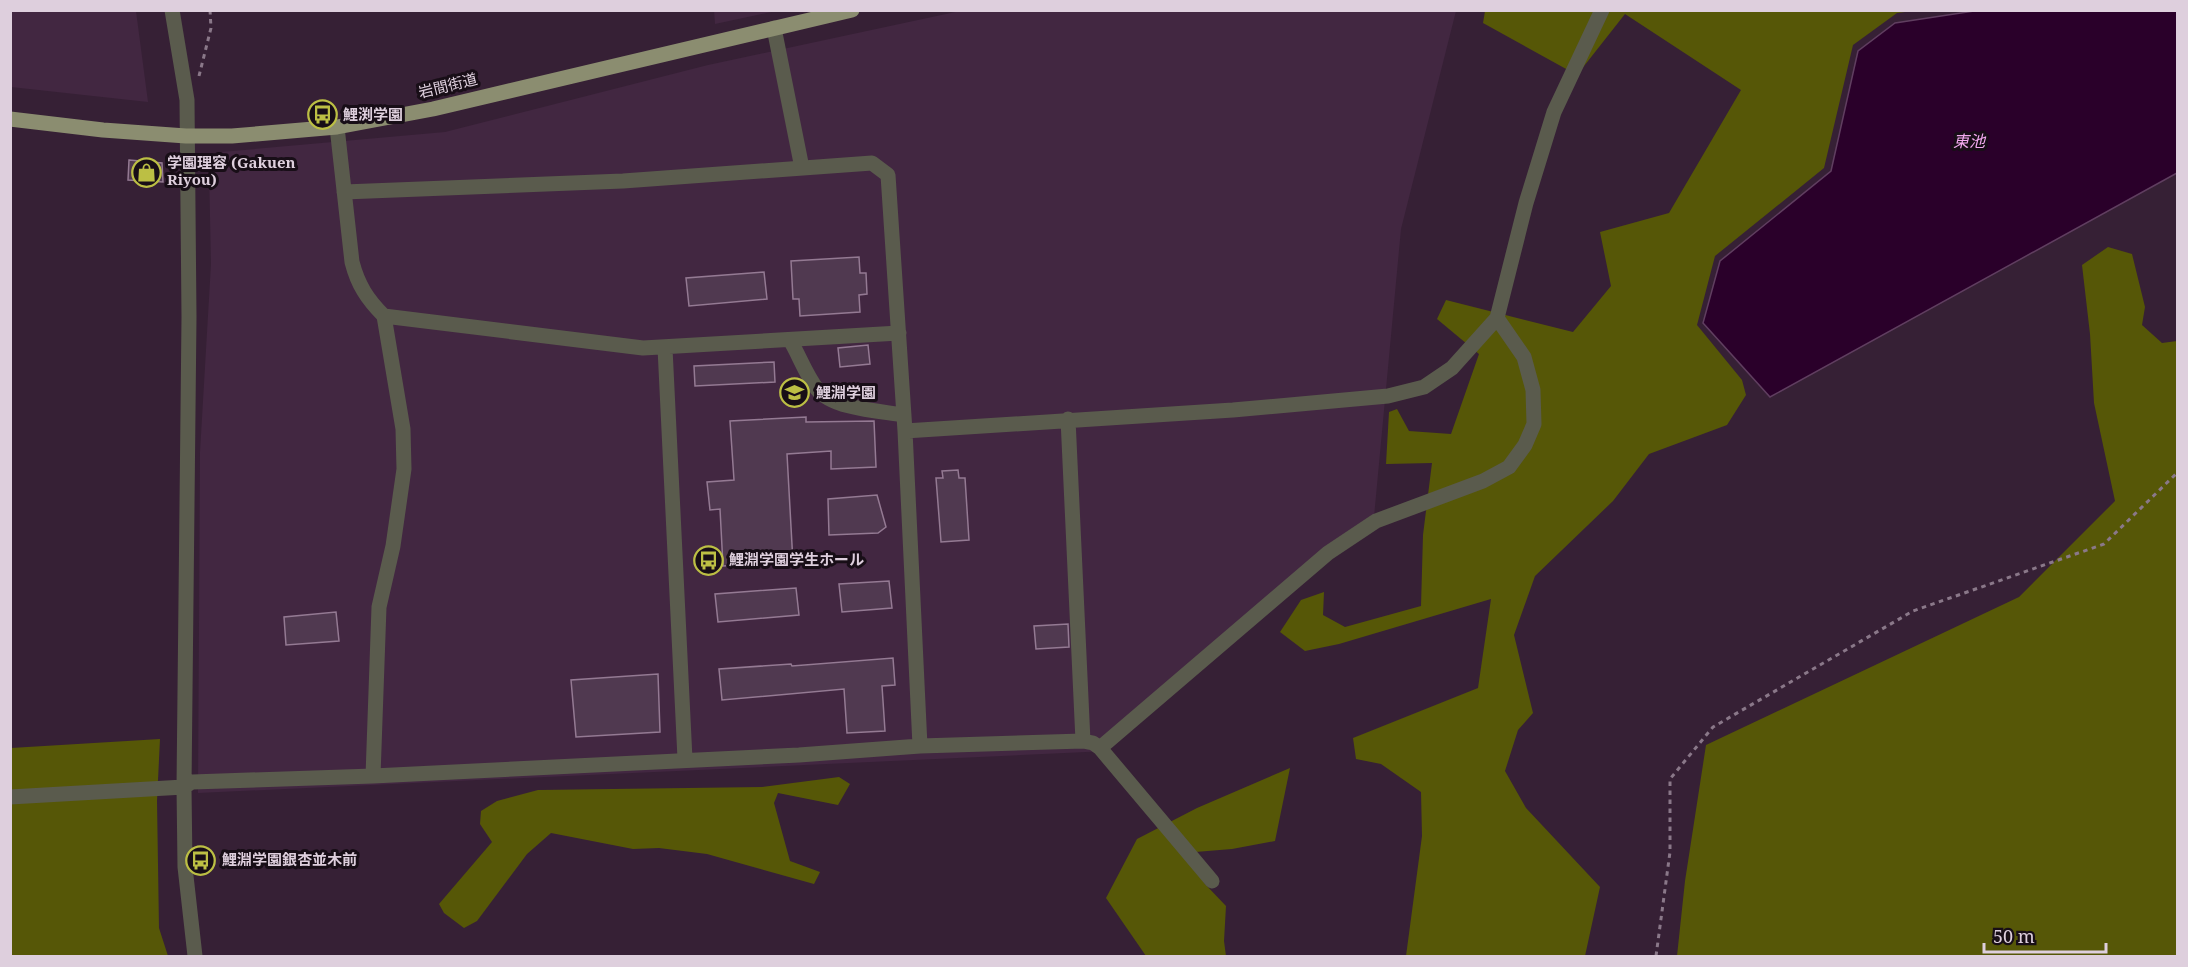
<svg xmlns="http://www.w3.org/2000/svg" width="2188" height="967" font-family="'Noto Serif','Noto Sans JP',serif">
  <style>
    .built { fill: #422741 }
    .forest { fill: #565707 }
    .water { fill: #2a002a; stroke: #603e60; stroke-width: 1.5 }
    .building { fill: #503950; stroke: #947a93; stroke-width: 1.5 }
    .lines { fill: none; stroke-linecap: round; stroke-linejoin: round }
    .path { stroke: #8a7889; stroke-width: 3; stroke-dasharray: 4.5 4.5; stroke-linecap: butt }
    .minor { stroke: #5a5b4d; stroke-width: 15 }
    .major { stroke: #8b8d70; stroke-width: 15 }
    .labels { text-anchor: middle; stroke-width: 6; stroke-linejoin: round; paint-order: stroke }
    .street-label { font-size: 15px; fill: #decfdd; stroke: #180e17 }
    .poi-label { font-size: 15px; font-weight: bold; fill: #decfdd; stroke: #180e17; text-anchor: start }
    .water-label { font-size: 16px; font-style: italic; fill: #f2a9ef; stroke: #180e17 }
  </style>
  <rect width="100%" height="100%" fill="#362035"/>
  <path class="built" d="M 11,10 L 136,11 L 148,102 L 11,87 Z
    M 714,10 L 776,10 L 776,11 L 715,24 Z
    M 960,11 L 1456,11 L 1401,229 L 1374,517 L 1108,751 L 198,793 L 200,452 L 211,264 L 209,168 L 221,152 L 445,132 L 708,65 Z"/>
  <path class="forest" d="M 1485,11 L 1913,11 L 1897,13 L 1853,45 L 1824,168 L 1715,256 L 1697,325 L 1742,380 L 1746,395 L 1727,425 L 1649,454 L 1613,501 L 1535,576 L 1514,635 L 1533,713 L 1518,730 L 1505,771 L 1526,808 L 1600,887 L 1585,956 L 1406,956 L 1422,836 L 1421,792 L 1381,764 L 1356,759 L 1353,738 L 1478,688 L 1491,599 L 1339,644 L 1305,651 L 1280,632 L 1301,600 L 1324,592 L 1323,615 L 1345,627 L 1421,606 L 1423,535 L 1432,463 L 1386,464 L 1389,412 L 1397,409 L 1409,431 L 1451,434 L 1479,354 L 1437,319 L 1446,300 L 1573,332 L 1611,286 L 1600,232 L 1669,213 L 1741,90 L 1625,14 L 1577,75 L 1483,23 Z
    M 2108,247 L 2132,254 L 2145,307 L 2142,325 L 2162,343 L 2177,341 L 2177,956 L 1677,956 L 1685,881 L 1706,745 L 2019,597 L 2115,501 L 2094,403 L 2090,334 L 2082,265 Z
    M 160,739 L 157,801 L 159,928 L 168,956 L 11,956 L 11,748 Z
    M 1290,768 L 1275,841 L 1232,849 L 1183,853 L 1205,884 L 1226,906 L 1224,941 L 1226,956 L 1146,956 L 1106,898 L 1137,839 L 1197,808 Z
    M 839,777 L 850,784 L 838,805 L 778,793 L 774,803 L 790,861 L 820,872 L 814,884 L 707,854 L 659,848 L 633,849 L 551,833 L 527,854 L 477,921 L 464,928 L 444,913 L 439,904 L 492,842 L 480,824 L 481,811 L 497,801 L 538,790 L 762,787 Z"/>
  <path class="water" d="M 1974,11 L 2177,11 L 2177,173 L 1770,397 L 1703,323 L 1720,261 L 1831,171 L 1858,51 L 1895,23 Z"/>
  <path class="building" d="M 129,160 L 162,163 L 163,182 L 128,180 Z
    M 859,257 L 860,273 L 866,273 L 867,294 L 859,295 L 860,312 L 800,316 L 799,299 L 793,299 L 791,261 Z
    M 764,272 L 767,299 L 689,306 L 686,278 Z
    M 868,345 L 870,364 L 840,367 L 838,348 Z
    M 774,362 L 775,382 L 695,386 L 694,366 Z
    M 806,417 L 806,422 L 874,421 L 876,467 L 831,469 L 831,451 L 787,454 L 793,563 L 723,566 L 720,509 L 710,510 L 707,482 L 734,480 L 730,421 Z
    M 958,470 L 959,478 L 965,478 L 969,540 L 941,542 L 936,478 L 943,478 L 942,471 Z
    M 877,495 L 886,527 L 878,533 L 829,535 L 828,499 Z
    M 889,581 L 892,608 L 842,612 L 839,584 Z
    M 796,588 L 799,615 L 718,622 L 715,594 Z
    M 336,612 L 339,641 L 286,645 L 284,617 Z
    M 1068,624 L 1069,647 L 1036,649 L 1034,626 Z
    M 893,658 L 895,685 L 882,686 L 885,731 L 847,733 L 844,689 L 722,700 L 719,669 L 791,664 L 792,666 Z
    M 658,674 L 660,732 L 576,737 L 571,680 Z"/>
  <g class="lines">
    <path class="path" d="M 199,76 L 211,28 L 210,10
      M 1656,956 L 1670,852 L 1670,779 L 1713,727 L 1913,611 L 2104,544 L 2178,472"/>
    <path class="minor" d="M 172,10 L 187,100 L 189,317 L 184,787 L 185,867 L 195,956
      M 774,28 L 802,168
      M 337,127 L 352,262 C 358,285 367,299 384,316 L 403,429 L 404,469 L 393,546 L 379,607 L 373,776
      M 344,192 L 623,181 L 872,163 L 888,175 L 905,431 L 920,746
      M 384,316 L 643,348 L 899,333
      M 790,340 C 799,355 806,375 817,389 C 833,409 880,411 904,415
      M 665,348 L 685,759
      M 1068,419 L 1083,741
      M 905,431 L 1233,410 L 1388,396 L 1424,387 L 1452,368 L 1497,318 L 1526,203 L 1554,112 L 1602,10
      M 1100,748 L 1328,553 L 1376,521 L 1483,481 L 1509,467 L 1525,445 L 1534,424 L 1533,390 L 1524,357 L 1497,318
      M 10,797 L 184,787 L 192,782 L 373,776 L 799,755 L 920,746 L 1083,741 L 1093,743 L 1100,748 L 1212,881"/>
    <path class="major" d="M 10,119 L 103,130 L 186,136 L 232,136 L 337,127 L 433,109 L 852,10"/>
  </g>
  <defs>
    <symbol id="bus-ring" viewBox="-11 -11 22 22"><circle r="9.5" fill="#180e17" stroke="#bcbf44" stroke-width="1.5"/><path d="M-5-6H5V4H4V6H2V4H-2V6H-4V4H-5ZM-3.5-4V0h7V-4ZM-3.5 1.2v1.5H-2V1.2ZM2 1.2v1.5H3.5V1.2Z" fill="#bcbf44"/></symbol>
    <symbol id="shop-ring" viewBox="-11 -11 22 22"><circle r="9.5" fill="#180e17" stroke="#bcbf44" stroke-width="1.5"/><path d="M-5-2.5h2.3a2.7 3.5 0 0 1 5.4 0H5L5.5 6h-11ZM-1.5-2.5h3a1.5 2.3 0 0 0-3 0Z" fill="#bcbf44"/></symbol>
    <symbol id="university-ring" viewBox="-11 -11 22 22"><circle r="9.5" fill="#180e17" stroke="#bcbf44" stroke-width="1.5"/><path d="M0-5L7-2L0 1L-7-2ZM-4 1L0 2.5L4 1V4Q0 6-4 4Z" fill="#bcbf44"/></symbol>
  </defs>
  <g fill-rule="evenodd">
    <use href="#bus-ring" x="306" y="98" width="33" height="33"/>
    <use href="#shop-ring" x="130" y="156" width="33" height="33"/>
    <use href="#university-ring" x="778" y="376" width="33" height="33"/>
    <use href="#bus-ring" x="692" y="544" width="33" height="33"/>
    <use href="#bus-ring" x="184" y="844" width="33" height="33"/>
  </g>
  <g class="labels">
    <g class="street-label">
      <text transform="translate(448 86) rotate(-14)" y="5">岩間街道</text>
    </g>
    <g class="poi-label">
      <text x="343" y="120">鯉渕学園</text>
      <text x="167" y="168">学園理容 (Gakuen<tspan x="167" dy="17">Riyou)</tspan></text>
      <text x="816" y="398">鯉淵学園</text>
      <text x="729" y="565">鯉淵学園学生ホール</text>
      <text x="222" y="865">鯉淵学園銀杏並木前</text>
    </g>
    <g class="water-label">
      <text x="1969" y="147">東池</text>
    </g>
  </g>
  <rect width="2188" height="967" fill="none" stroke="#decfdd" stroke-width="24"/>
  <path d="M1984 943v9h122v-9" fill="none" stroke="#decfdd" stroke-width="3"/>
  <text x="1993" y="943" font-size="18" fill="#decfdd" stroke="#180e17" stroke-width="4.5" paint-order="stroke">50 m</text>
</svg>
